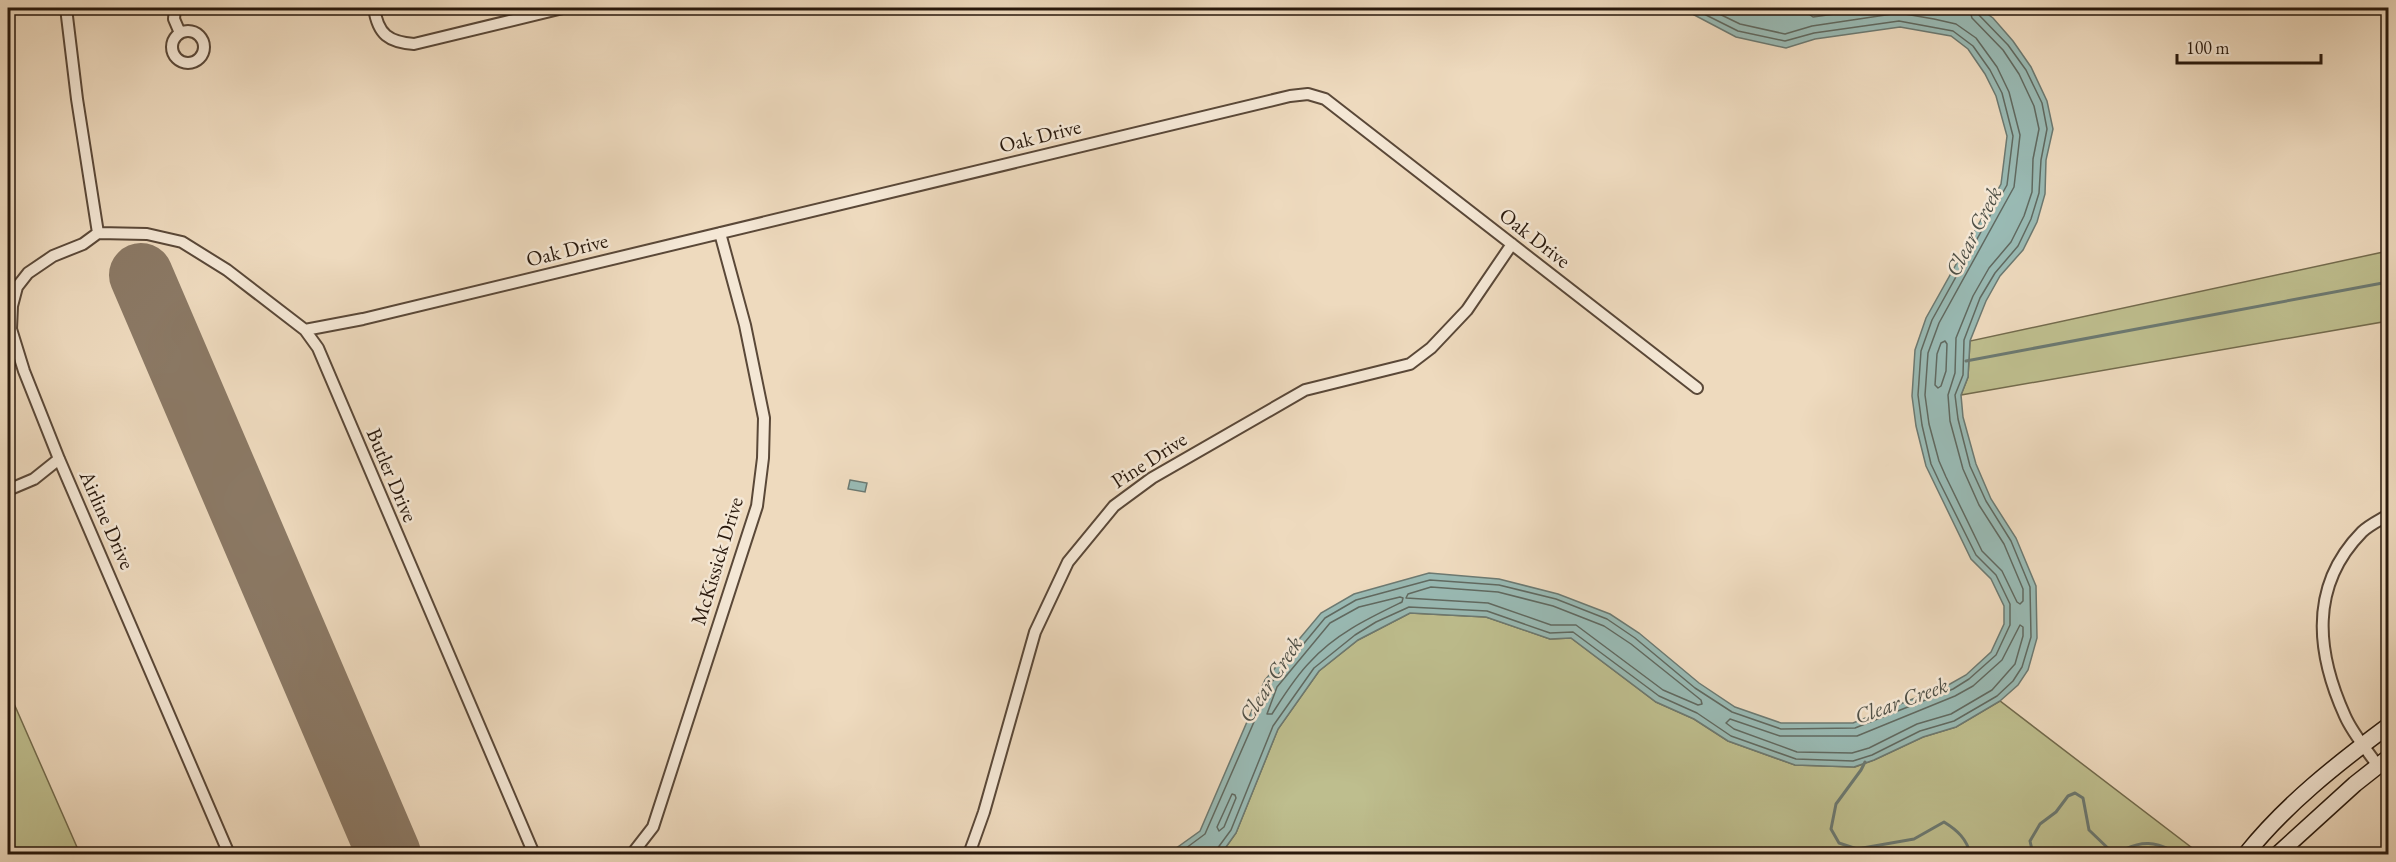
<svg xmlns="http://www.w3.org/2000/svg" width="2396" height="862" font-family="'EB Garamond',serif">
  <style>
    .green { fill: #bebe8e; stroke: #736b4d; stroke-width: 1.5 }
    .water { fill: #99bab4; stroke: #6c7971; stroke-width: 1.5 }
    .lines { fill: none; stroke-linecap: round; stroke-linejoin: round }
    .shore { stroke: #606960; stroke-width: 1.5 }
    .stream { stroke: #6c7971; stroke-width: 3 }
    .runway { stroke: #8b7965; stroke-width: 64 }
    .minor-casing { stroke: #5a4838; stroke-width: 14 }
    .secondary-casing { stroke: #28180c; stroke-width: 18 }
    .minor { stroke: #f4e7d5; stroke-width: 10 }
    .secondary { stroke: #f4e7d5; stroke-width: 15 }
    .labels { text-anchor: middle; stroke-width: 5; stroke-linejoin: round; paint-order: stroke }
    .street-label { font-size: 21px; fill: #28180c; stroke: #f4e7d5 }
    .water-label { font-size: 22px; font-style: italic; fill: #505147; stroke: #f4e7d5 }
  </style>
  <rect width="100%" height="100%" fill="#eedabe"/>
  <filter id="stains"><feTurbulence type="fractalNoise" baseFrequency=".00333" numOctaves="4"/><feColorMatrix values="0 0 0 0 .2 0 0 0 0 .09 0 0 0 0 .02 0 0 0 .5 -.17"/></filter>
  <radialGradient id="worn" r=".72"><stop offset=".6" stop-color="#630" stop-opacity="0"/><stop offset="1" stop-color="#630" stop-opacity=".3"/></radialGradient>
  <path class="green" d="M 2388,251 L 2388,321 L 1961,395 L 1968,377 L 1970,341 Z
    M 1410,613 L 1486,617 L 1550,639 L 1571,638 L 1656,702 L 1694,719 L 1728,741 L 1795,765 L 1855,767 L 1874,760 L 1923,737 L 1956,727 L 2000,701 L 2200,854 L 1221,854 L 1236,833 L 1278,729 L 1319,671 L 1358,640 Z
    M 8,690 L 80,854 L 8,854 Z"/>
  <path class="water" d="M 1681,8 L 1756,8 L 1786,11 L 1808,8 L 1979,8 L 1993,18 L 2013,41 L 2031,67 L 2047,101 L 2053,129 L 2046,160 L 2045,194 L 2037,222 L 2023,250 L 2000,276 L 1986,301 L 1970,341 L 1968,377 L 1961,395 L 1963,417 L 1976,464 L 1991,499 L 2016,538 L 2036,586 L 2037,638 L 2028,670 L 2018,685 L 2000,701 L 1956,727 L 1923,737 L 1874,760 L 1854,767 L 1795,765 L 1728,741 L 1694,719 L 1656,702 L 1571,638 L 1550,639 L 1486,617 L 1410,613 L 1358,640 L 1319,671 L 1278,729 L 1236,833 L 1221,854 L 1168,854 L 1200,831 L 1265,680 L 1321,613 L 1354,594 L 1429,573 L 1499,579 L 1558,594 L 1610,614 L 1639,633 L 1699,683 L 1735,707 L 1781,723 L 1853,723 L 1950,684 L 1966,675 L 1991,652 L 2004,624 L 2004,606 L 1991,579 L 1971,559 L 1926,466 L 1916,426 L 1912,396 L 1915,350 L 1926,318 L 2001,184 L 2007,136 L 1996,96 L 1985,74 L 1968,49 L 1951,36 L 1900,27 L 1815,39 L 1786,48 L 1736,37 Z
    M 850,480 L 867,483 L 865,492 L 848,489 Z"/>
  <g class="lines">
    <path class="shore" d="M 1707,8 L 1740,24 L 1785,34 L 1812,26 L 1899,13 L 1934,19 L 1956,24 L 1976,38 L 1997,67 L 2009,92 L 2020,135 L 2014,187 L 1939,323 L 1928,353 L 1925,395 L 1929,424 L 1939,461 L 1946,477 L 1982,551 L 2002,571 L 2017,602 L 2020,604 L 2023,601 L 2023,589 L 2004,544 L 1979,505 L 1963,469 L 1950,421 L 1948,395 L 1955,373 L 1956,338 L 1973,296 L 1989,268 L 2011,242 L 2024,216 L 2032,192 L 2033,159 L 2039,129 L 2034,106 L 2019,74 L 2003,50 L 1972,18 L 1969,8
      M 1810,8 L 1810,15 L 1813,17 L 1878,8
      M 1945,341 L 1947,344 L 1946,371 L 1941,386 L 1938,388 L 1935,385 L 1937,354 L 1941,343 Z
      M 1431,587 L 1498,592 L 1553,606 L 1604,626 L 1631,644 L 1701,700 L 1702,704 L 1698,705 L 1663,690 L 1576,625 L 1551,625 L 1488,603 L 1406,598 L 1408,594 Z
      M 1400,597 L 1403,598 L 1402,602 C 1369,618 1335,634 1310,662 C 1295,677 1283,697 1272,714 L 1267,714 L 1277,687 L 1330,623 L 1359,607 Z
      M 2020,625 L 2023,627 L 2023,636 L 2015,664 L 1992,690 L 1951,714 L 1917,724 L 1869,748 L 1852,753 L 1797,752 L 1734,729 L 1726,723 L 1730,719 L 1780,736 L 1857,736 L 1955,696 L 1973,686 L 2002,660 Z
      M 1232,794 L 1235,795 L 1236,798 L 1224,827 L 1219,831 L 1217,827 Z
      M 1178,854 L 1205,834 L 1271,683 L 1325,618 L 1356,600 L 1430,580 L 1499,585 L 1556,599 L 1607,619 L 1635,638 L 1695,688 L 1732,712 L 1781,729 L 1855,728 L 1953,689 L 1969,679 L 1996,655 L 2010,625 L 2010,604 L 1996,575 L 1976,555 L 1939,481 L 1931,464 L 1922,425 L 1918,395 L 1921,351 L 1932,320 L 2007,185 L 2013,136 L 2002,93 L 1990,70 L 1973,46 L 1953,31 L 1899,21 L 1814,33 L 1785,41 L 1738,31 L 1692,8
      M 1216,854 L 1217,849 L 1231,830 L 1273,726 L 1314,668 L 1355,635 L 1376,622 L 1409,607 L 1487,611 L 1550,633 L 1573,632 L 1659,696 L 1697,713 L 1731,736 L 1796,759 L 1853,761 L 1872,755 L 1920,731 L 1954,721 L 1997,696 L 2013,681 L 2022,667 L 2031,637 L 2030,587 L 2011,541 L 1986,501 L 1970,466 L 1958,419 L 1955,395 L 1963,375 L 1964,340 L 1980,298 L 1995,273 L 2018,246 L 2031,219 L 2039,193 L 2041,160 L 2047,129 L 2042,103 L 2026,70 L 2008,45 L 1978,14 L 1976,8"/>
    <path class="stream" d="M 1966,361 L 2388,282
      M 1865,762 L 1861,770 L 1836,804 L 1831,829 L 1839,843 L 1857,849 L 1914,839 L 1944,822 C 1957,830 1967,839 1970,854
      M 2033,854 L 2030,841 L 2040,824 L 2056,812 L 2068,796 L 2075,793 L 2083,798 L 2089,830 L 2114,854
      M 2124,854 L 2125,849 C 2143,841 2154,842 2171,850 L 2171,854"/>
    <path class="runway" d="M 141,275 L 389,854"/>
    <defs>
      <path id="minor" d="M 66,8 L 77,99 L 98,233
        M 175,8 L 174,19 L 180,33
        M 374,8 C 378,35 389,42 414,44 L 563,8
        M172 47a16 16 0 1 1 32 0a16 16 0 1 1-32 0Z
        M 98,233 L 147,234 L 182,242 L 227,270 L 305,330 L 318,348 L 534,854
        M 98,233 L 83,244 L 53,256 L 28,273 L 17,287 L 12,306 L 11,329 L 24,371 L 59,459 L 229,854
        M 305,330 L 363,319 L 1290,96 L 1308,94 L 1325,99 L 1697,388
        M 8,490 L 34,479 L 59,459
        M 2378,766 C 2367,750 2353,734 2345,716 C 2316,652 2309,586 2362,532 C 2369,525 2380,520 2388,515
        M 632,854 L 653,827 L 757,506 L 763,458 L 764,418 L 745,325 L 720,233
        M 969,854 L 984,812 L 1035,632 L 1068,562 L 1114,506 L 1152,478 L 1305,390 L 1410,364 L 1431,348 L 1467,310 L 1512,244"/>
      <path id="secondary" d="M 2246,854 C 2286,804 2337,764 2388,726
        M 2278,854 L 2355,784 L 2388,758"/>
    </defs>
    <use href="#minor" class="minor-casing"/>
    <use href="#secondary" class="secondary-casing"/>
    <use href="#minor" class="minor"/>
    <use href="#secondary" class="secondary"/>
  </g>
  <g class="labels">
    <g class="street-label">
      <text transform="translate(1040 136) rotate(-14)" y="7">Oak Drive</text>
      <text transform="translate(1535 238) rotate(38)" y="7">Oak Drive</text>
      <text transform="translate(567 250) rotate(-14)" y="7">Oak Drive</text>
      <text transform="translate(1149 460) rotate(-33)" y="7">Pine Drive</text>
      <text transform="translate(392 475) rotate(67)" y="7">Butler Drive</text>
      <text transform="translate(107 520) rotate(66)" y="7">Airline Drive</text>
      <text transform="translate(717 561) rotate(-73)" y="7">McKissick Drive</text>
    </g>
    <g class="water-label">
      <text transform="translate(1973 231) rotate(-63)" y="8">Clear Creek</text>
      <text transform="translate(1270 679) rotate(-57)" y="8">Clear Creek</text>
      <text transform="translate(1901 700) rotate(-20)" y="8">Clear Creek</text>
    </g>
  </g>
  <rect width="2396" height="862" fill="none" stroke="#eedabe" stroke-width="30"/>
  <rect x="9" y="9" width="2378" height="844" fill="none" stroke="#28180c" stroke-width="3"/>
  <rect x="15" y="15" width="2366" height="832" fill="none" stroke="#28180c" stroke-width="1.5"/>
  <path d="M2177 54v9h144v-9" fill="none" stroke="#28180c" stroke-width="3"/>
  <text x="2186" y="54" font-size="18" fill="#28180c" stroke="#f4e7d5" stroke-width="4.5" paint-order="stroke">100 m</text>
  <rect width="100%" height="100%" filter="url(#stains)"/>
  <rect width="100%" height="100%" fill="url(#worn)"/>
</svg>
